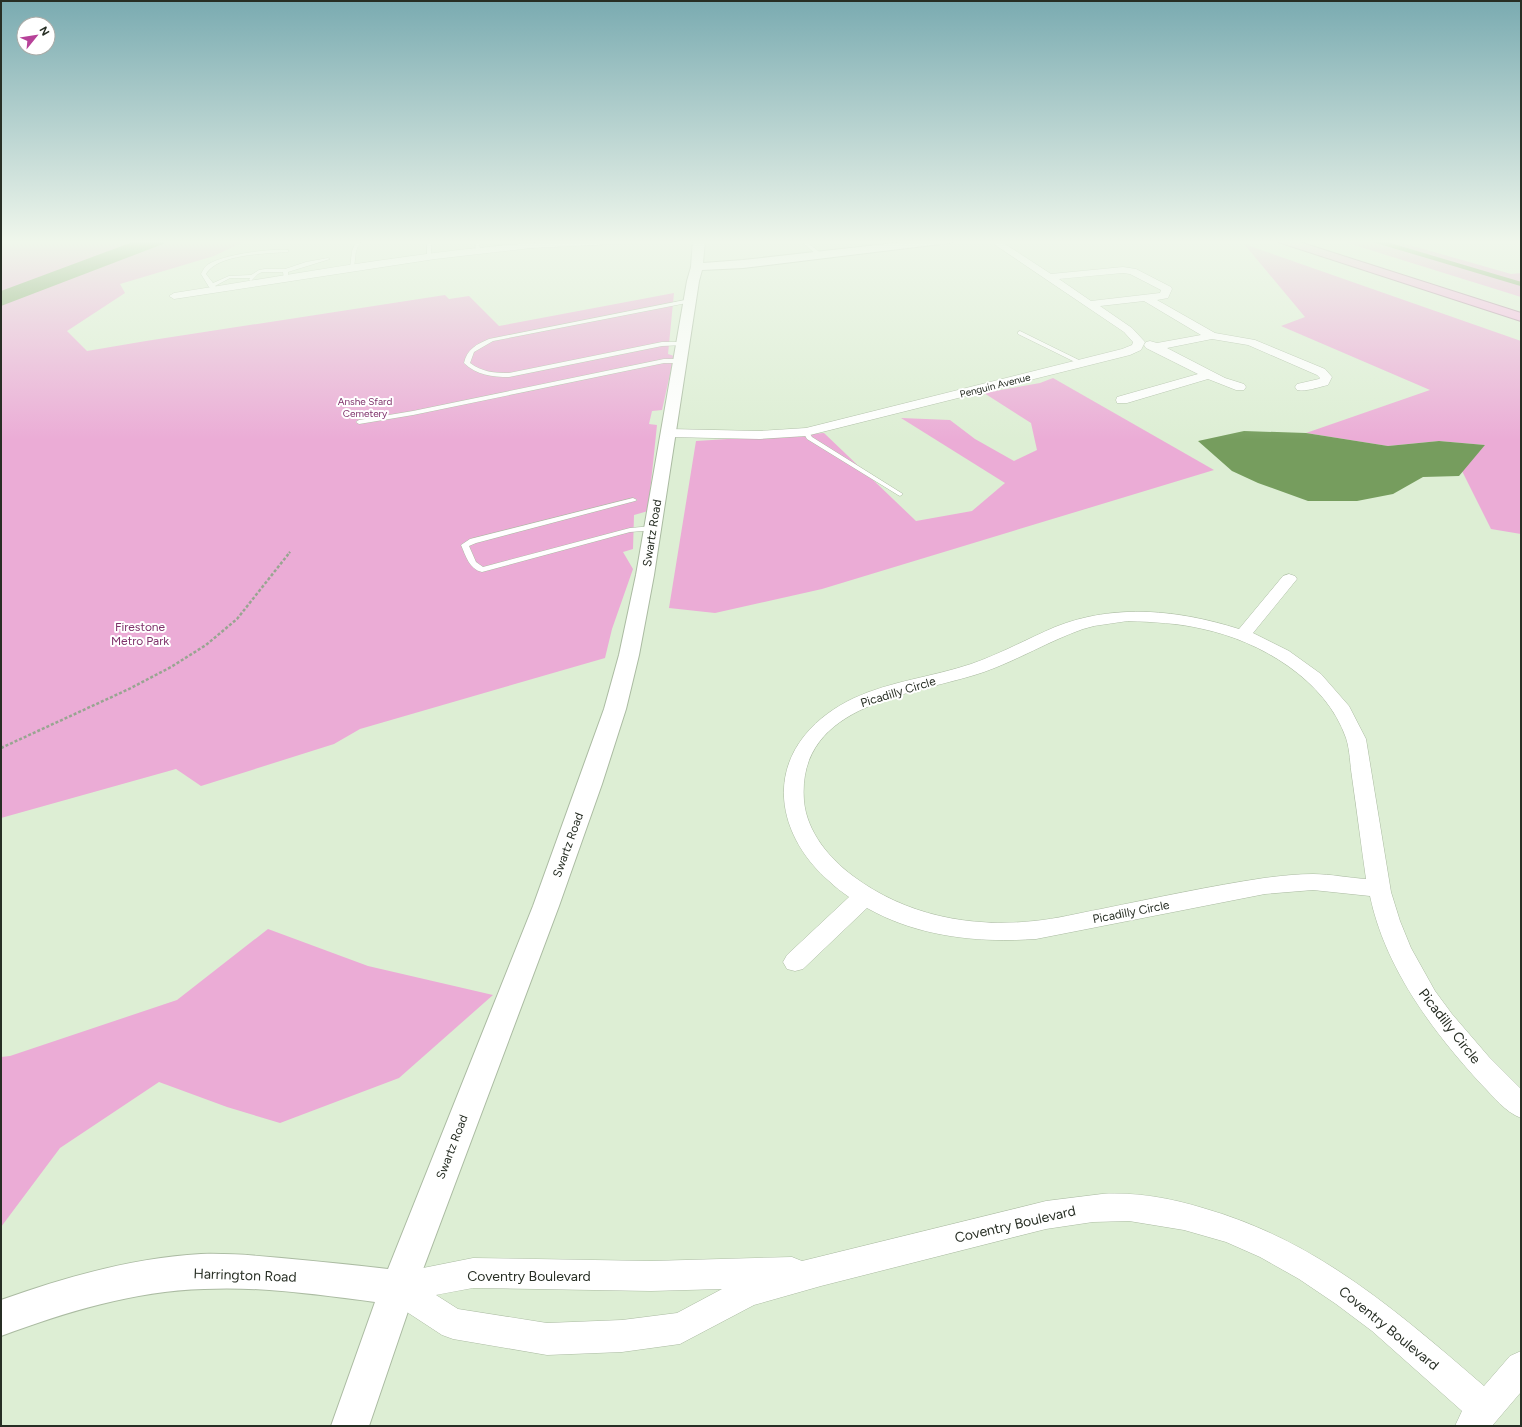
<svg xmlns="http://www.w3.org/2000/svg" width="1522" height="1427" font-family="Figtree,sans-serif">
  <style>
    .green { fill: #ebacd6 }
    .water { fill: #769d5e }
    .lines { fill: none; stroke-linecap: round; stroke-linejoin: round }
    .stream { stroke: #769d5e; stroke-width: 4 }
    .river { fill: #769d5e; fill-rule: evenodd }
    .service-casing { stroke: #abbba2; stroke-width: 1 }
    .minor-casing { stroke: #abbba2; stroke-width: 1 }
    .tertiary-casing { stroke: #abbba2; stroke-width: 2 }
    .motorway-casing { stroke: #ae849e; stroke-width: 2 }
    .path-far1 { stroke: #98a591; stroke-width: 2; stroke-dasharray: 2 1.5; stroke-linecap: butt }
    .path { stroke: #98a591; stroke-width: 2.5; stroke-dasharray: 3 2; stroke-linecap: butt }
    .service { fill: #fff; fill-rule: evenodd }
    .minor { fill: #fff; fill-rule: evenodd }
    .tertiary { fill: #fff; fill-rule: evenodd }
    .motorway { fill: #f6b3e0; fill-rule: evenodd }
    .labels { text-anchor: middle; stroke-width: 4; stroke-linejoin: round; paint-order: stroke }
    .far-street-label { font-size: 10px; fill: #272e24; stroke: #fff }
    .far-park-label { font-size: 10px; fill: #7e316a; stroke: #fff }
    .street-label { font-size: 12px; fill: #272e24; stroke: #fff }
    .park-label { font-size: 12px; fill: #7e316a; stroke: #fff }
    .near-street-label { font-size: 14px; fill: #272e24; stroke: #fff }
  </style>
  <rect width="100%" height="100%" fill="#ddeed4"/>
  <path class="green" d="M 1,240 L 270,240 L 241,243 L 214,256 L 120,284 L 125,293 L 67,331 L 87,351 L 146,341 L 445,295 L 449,299 L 469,296 L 499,326 L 674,293 L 668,354 L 674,356 L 662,410 L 652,411 L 649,424 L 657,425 L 648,511 L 634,515 L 633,549 L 623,552 L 633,569 L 612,629 L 605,658 L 360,729 L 334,744 L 201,786 L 176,769 L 1,818 Z
    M 1338,240 L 1392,240 L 1511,274 L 1521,273 L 1521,297 Z
    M 1244,244 L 1521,341 L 1521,534 L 1491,529 L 1462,471 L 1485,445 L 1439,441 L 1388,446 L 1306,433 L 1430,390 L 1281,326 L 1305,317 Z
    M 1053,378 L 1214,470 L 822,589 L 715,613 L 669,608 L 696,441 L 824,433 L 916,521 L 972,511 L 1005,483 L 901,418 L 950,420 L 975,439 L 1014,461 L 1037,450 L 1031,423 L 984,393 L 1040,383 Z
    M 268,929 L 368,966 L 493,995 L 399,1078 L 280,1123 L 227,1107 L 159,1082 L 60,1148 L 1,1227 L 1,1057 L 10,1056 L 177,1000 Z"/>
  <path class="water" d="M 1244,431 L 1306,433 L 1388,446 L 1439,441 L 1485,445 L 1459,476 L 1423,477 L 1393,494 L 1357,501 L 1308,501 L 1258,483 L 1232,471 L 1198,441 Z"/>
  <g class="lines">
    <path class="stream" d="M 1373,240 L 1521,284"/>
    <path class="river" d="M 138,240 L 166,240 L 163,244 L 1,306 L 1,291 Z"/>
    <defs>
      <path id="service" d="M 357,240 L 361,240 L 356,251 L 354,268 L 352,269 L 350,268 L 352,251 Z
        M 427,240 L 431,240 L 431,257 L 429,258 L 427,257 Z
        M 475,240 L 479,240 L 480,252 L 476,251 Z
        M 800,240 L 804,240 L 822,254 L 822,256 L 818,256 Z
        M 288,250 L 288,252 L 286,252 C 264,254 218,254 206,274 L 213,283 L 229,276 L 251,275 L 259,270 L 265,269 L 285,269 L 306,262 L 328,258 L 330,259 L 288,272 L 288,279 L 284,279 L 283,272 L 262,272 L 258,274 L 251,281 L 249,280 L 250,278 L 230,278 L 215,286 L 218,289 L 215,291 L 209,287 L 201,274 C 202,272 204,268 206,266 C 218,255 271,248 288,250 Z
        M 690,299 L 692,300 L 692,302 L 493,341 L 474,352 L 470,363 C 482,372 494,373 509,373 L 662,342 L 683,342 L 685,343 L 685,345 L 662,346 L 509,377 C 493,377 476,375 464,363 C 467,349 477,344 489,339 Z
        M 1020,331 L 1083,362 L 1084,363 L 1079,364 L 1018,334 L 1018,332 Z
        M 664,359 L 680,359 L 683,361 L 680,363 L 664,363 L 413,415 L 359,424 L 356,422 L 359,420 L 413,411 Z
        M 806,430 L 808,431 L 812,437 L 903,494 L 900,496 L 898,495 L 807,439 L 803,432 Z
        M 633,498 L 637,500 L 635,501 L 476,543 L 469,546 L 476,562 L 483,567 L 630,528 L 653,526 L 657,528 L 656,530 L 630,532 L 482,572 C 469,569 466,556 461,545 L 470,539 Z"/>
      <path id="minor" d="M 580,240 L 641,240 L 636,243 L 531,248 L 435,259 L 174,299 L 169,296 L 174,293 C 309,272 444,246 580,240 Z
        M 988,240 L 999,240 L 1051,274 L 1123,267 L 1136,269 L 1171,287 L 1172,289 L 1168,298 L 1157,300 L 1215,333 L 1255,340 L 1325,369 L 1332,377 L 1328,385 C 1319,387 1306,392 1297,390 L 1295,387 L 1297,384 L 1319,379 L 1320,378 L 1317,375 L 1248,345 L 1212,339 L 1167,348 L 1225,378 L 1244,384 L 1246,387 L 1244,390 L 1236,390 L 1208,379 L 1127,403 L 1117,403 L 1116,400 L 1117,397 L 1198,374 L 1146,348 L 1144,345 L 1146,342 L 1150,341 L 1157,343 L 1201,335 L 1144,301 L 1100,306 L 1132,328 L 1145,342 L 1141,350 L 1130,355 L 806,436 L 760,439 L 669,437 L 664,436 L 662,433 L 664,430 L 669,429 L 760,431 L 806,428 L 1122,349 L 1132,345 L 1133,342 L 1124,332 ZM 1123,273 L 1130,274 L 1161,290 L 1160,293 L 1091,301 L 1059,279 Z
        M 1289,574 L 1295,576 L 1297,579 L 1253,633 L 1289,651 L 1321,674 L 1349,706 L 1366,739 L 1391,892 L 1400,921 L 1411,948 L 1435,991 L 1452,1014 L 1489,1057 L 1521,1089 L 1521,1118 C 1505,1112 1494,1097 1482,1085 C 1433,1032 1385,968 1370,896 L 1313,890 L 1265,894 L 1036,939 C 979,943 918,937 867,908 L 803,969 L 795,971 L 787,969 L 783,962 L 787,955 L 849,897 C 842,892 835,887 829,881 C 785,843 766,783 805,735 C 818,719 835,707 854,698 C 891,681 932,677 971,664 C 1000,654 1027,639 1055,627 C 1115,603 1179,610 1239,629 L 1283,576 ZM 1128,621 C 1153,622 1178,623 1203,629 C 1260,641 1326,680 1346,738 C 1350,750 1350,765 1352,777 C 1357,811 1361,845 1366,879 C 1349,878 1331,874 1313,874 C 1297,874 1280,876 1264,878 C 1210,886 1155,898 1101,909 C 1079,913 1056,919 1034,921 C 970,928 905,915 853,876 C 829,858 807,832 804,801 C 796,701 917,695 984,672 C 1018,660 1049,641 1083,629 L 1094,626 Z
        M 1102,1194 C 1137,1192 1170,1198 1203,1208 C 1316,1240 1397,1311 1484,1386 L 1510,1356 L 1521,1351 L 1521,1392 L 1492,1426 L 1455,1426 L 1462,1411 L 1372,1331 L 1336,1304 L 1299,1279 L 1260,1257 L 1226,1242 L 1184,1230 L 1129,1221 L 1093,1222 L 1046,1229 L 821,1286 L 754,1305 L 680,1344 L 622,1352 L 547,1355 L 453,1339 L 442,1335 L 387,1299 L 383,1288 L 387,1277 L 398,1273 L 473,1258 L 651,1261 L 792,1257 L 802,1261 L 1046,1201 ZM 473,1288 L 651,1291 L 722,1289 L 677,1313 L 622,1320 L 547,1323 L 458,1309 L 436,1295 Z"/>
      <path id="tertiary" d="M 693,240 L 705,240 L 703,263 L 743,260 L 922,240 L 955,240 L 953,242 L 949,243 L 743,268 L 702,270 L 699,281 L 654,575 L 639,655 L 626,709 L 602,784 L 559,906 L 416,1288 L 369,1426 L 331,1426 L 375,1302 C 319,1295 260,1286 204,1289 C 134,1291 66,1312 1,1336 L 1,1300 C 65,1277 132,1258 201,1254 C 231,1253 262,1256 292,1259 C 324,1262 356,1265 388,1269 L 533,906 L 604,709 L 619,655 L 636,575 L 687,281 L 691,267 Z"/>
      <path id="motorway" d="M 1276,240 L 1293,240 L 1521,313 L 1521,321 L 1278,242 Z"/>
    </defs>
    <use href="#service" class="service-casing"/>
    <use href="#minor" class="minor-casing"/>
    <use href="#tertiary" class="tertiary-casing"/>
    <use href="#motorway" class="motorway-casing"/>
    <path class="path-far1" d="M 289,553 L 290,552"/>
    <path class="path" d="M 1,748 L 129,689 L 171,667 L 206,645 L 237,619 L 290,552"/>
    <use href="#service" class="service"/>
    <use href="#minor" class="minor"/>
    <use href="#tertiary" class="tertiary"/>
    <use href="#motorway" class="motorway"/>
  </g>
  <linearGradient id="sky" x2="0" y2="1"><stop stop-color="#7aabb1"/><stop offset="0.55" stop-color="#f0f7ec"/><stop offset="1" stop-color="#f0f7ec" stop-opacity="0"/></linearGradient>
  <rect width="1522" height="440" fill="url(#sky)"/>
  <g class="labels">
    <g class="far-street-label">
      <text transform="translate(995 385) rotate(-14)" y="4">Penguin Avenue</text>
    </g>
    <g class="far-park-label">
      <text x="365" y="405">Anshe Sfard<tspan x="365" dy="12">Cemetery</tspan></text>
    </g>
    <g class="street-label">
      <text transform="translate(652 533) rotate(-81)" y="4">Swartz Road</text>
      <text transform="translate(898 692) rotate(-17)" y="4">Picadilly Circle</text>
      <text transform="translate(568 845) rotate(-70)" y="4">Swartz Road</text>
      <text transform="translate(1131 912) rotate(-11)" y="4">Picadilly Circle</text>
      <text transform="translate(452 1147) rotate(-69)" y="4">Swartz Road</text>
    </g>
    <g class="park-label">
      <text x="140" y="631">Firestone<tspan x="140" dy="14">Metro Park</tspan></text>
    </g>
    <g class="near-street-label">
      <text transform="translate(1450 1026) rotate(52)" y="5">Picadilly Circle</text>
      <text transform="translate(1015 1224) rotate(-13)" y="5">Coventry Boulevard</text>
      <text transform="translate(245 1275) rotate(2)" y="5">Harrington Road</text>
      <text x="529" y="1281">Coventry Boulevard</text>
      <text transform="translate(1389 1328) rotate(39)" y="5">Coventry Boulevard</text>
    </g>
  </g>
  <rect width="1522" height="1427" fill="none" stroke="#272e24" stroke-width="4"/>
  <g transform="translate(36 36) rotate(60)"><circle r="19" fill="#ffffff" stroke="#a9aba7"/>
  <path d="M0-3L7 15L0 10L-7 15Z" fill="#b74299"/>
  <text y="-6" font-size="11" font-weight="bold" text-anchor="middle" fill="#272e24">N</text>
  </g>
</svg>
